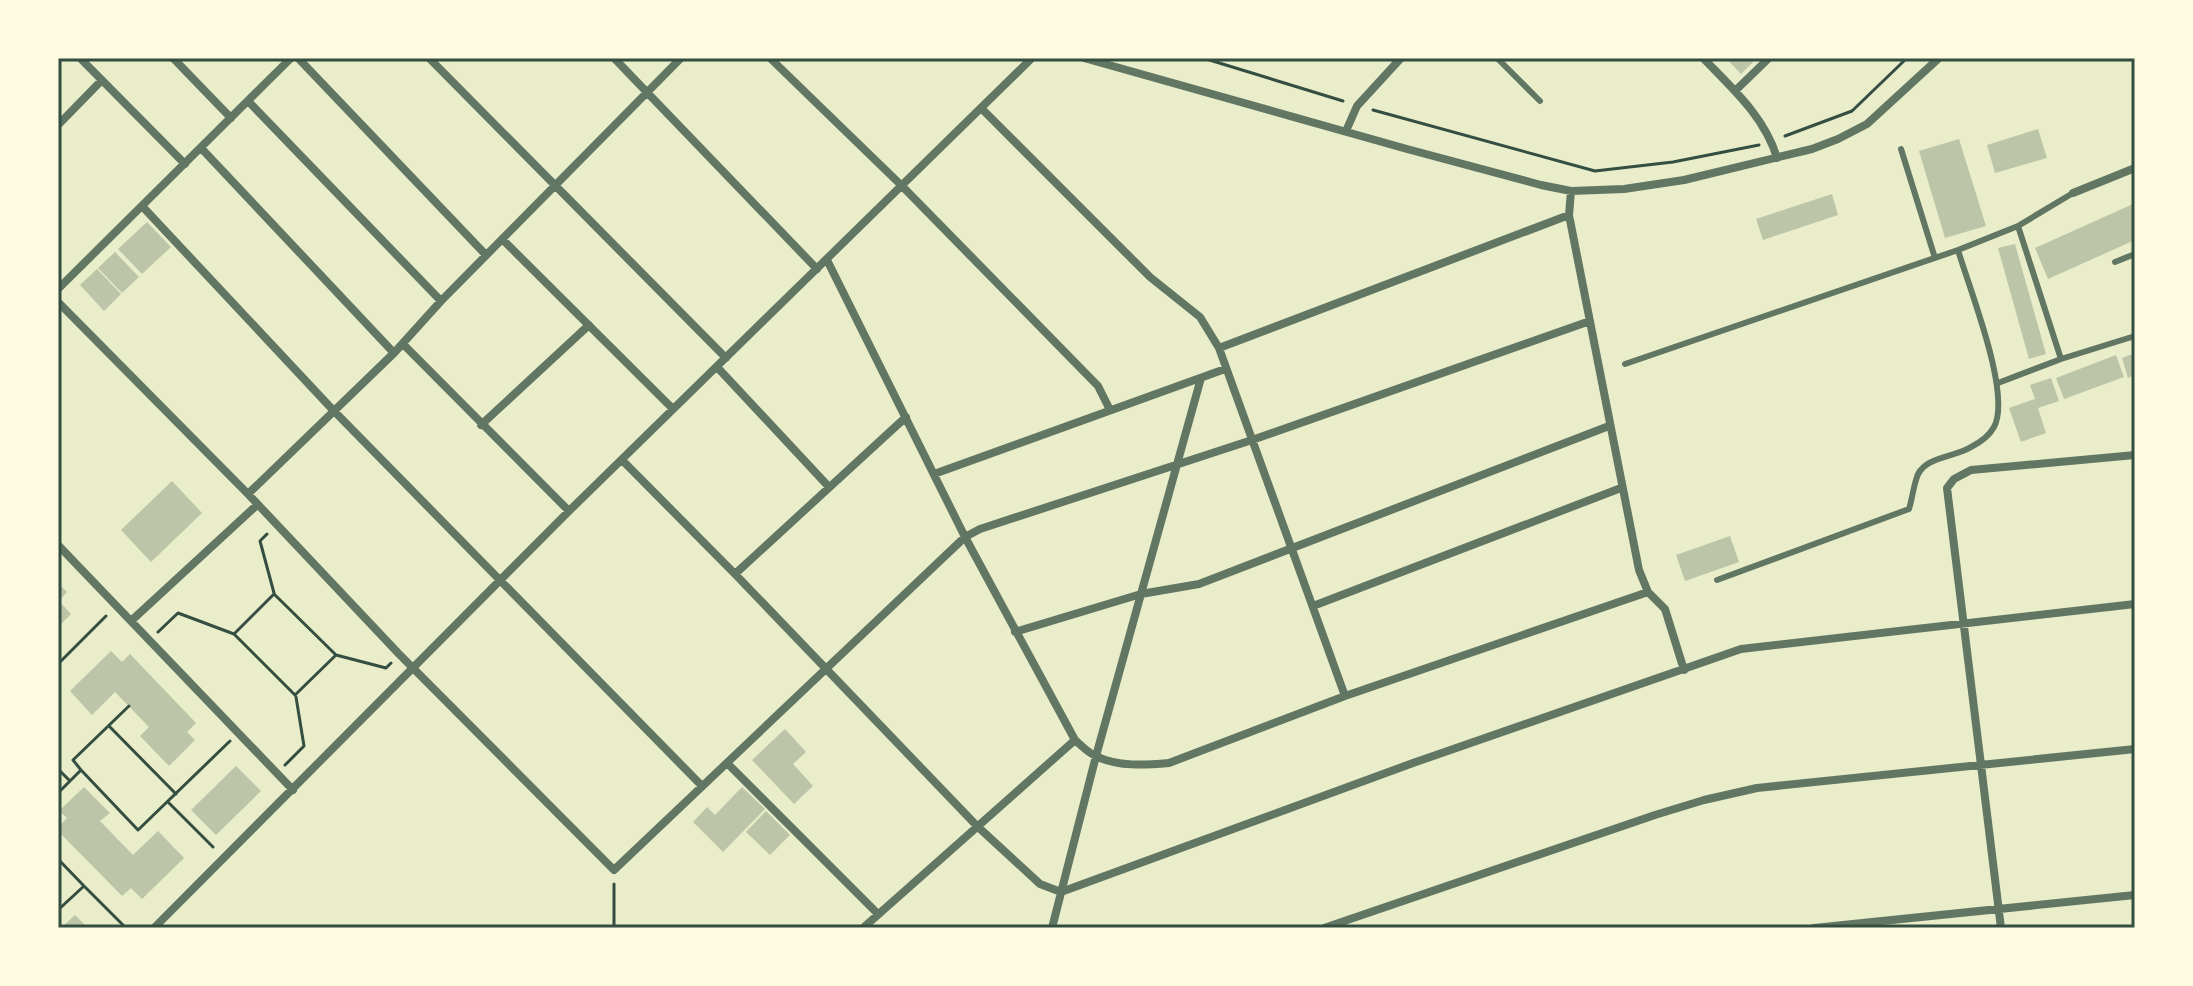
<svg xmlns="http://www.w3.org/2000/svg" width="2193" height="986" font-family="'Sofia Sans Condensed',sans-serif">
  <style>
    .building { fill: #bcc5a7 }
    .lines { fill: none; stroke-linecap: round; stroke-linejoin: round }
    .path { stroke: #344e41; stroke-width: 3 }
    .service { stroke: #617663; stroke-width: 6 }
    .minor { stroke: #617663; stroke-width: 8 }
    .neatline { fill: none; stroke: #344e41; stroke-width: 3 }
  </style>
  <rect width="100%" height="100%" fill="#e9edc9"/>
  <path class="building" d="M 1726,58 L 1757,58 L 1741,74 Z
    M 2038,129 L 2047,158 L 1995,173 L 1987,145 Z
    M 1959,139 L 1986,226 L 1945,238 L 1919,151 Z
    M 1832,194 L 1838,215 L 1763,240 L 1756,219 Z
    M 2133,204 L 2135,209 L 2135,240 L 2048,279 L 2035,248 Z
    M 147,222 L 171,247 L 142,274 L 118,249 Z
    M 2015,244 L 2046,354 L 2029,359 L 1998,248 Z
    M 115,252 L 139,277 L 122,293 L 98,268 Z
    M 97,269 L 121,294 L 104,311 L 80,285 Z
    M 2135,353 L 2135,375 L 2128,378 L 2122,358 Z
    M 2116,355 L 2124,377 L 2064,399 L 2056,378 Z
    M 2051,378 L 2059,401 L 2038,408 L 2046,433 L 2021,442 L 2009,408 L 2035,399 L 2030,385 Z
    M 172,481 L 202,513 L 151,562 L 121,530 Z
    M 1730,536 L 1739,562 L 1685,581 L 1676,555 Z
    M 58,583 L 67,592 L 59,601 L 71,614 L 58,627 Z
    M 111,651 L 122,662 L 130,654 L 196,723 L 187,732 L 195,740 L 169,766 L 140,736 L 149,727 L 115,692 L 92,715 L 70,691 Z
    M 785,729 L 806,752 L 793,764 L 813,786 L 794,804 L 752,760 Z
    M 236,766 L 261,791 L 216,835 L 191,810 Z
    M 84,787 L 110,813 L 100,821 L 133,855 L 158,831 L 184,858 L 142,899 L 131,888 L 122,896 L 58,831 L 58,827 L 67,818 L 59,811 Z
    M 742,787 L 765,809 L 723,852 L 693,822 L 707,807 L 715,815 Z
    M 766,811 L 790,835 L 770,855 L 746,832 Z
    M 75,915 L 88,928 L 61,928 Z"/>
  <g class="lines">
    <path class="path" d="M 1203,58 L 1343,101
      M 1373,110 L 1595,171 L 1673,162 L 1759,145
      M 1785,136 L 1852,111 L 1907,58
      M 267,534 L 260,541 L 274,593
      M 158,632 L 178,613 L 234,634 L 295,695 L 336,655 L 274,594 L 234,634
      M 336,655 L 386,668 L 391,663
      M 58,664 L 106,616
      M 109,726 L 176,794
      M 285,765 L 304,746 L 296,697
      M 58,769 L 70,781
      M 81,770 L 73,760 L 129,706
      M 58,793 L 81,770 L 138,830 L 230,741
      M 168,802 L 213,847
      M 58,859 L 84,886
      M 614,884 L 614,928
      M 58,910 L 84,886 L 126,928"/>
    <path class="service" d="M 1497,58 L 1540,101
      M 1901,149 L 1935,258
      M 2018,226 L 2061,359
      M 2115,262 L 2135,254
      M 1625,364 L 1958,250 L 2018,226 L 2073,193
      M 1998,383 L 2061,359 L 2135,336
      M 1717,580 L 1909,509 C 1912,499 1913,490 1916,480 C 1921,456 1954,458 1971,447 C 1979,443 1989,436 1994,427 C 2012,394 1969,288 1958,250"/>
    <path class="minor" d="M 80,58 L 185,164
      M 173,58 L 231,118
      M 298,58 L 486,255
      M 429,58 L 726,358
      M 614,58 L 817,269
      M 770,58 L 902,186 L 1098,386 L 1110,410
      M 1084,58 L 1407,149 L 1541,185 L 1571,191 L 1624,189 L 1684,180 L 1812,149 L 1838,139 L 1867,124 L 1939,58
      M 1703,58 C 1732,88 1765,117 1777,158
      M 1735,91 L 1769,58
      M 248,101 L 441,301
      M 981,108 L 1150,277 L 1200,317 L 1219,348 L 1345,696
      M 58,125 L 102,80
      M 1346,131 L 1357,106 L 1401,58
      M 201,148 L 394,353
      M 1571,191 L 1569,215 L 1639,570 L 1648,592 L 1665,609 L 1684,670
      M 2073,193 L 2135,168
      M 142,206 L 333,410 L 702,786
      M 502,239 L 673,409
      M 827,260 L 965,537 L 1075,740
      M 58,289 L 291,58
      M 58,302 L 248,494 L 399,654 L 614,870 L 965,537 L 980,529 L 1252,440 L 1590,321
      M 403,344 L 569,511
      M 1219,348 L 1569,215
      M 717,367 L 829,487
      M 481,425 L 589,325
      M 622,460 L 735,574 L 977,826 L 1040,884 L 1061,892 L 1413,763 L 1741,649 L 2135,604
      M 934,474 L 1225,369
      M 248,494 L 394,353 L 441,301 L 681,58
      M 58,545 L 293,790
      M 735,574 L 906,417
      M 1313,606 L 1621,488
      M 131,621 L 257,505
      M 1015,632 L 1141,594 L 1199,584 L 1609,426
      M 727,763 L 878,914
      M 154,928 L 569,511 L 1032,58
      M 863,928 L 1075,740 C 1081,745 1088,753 1096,756 C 1117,767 1146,765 1169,763 L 1345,696 L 1648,592
      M 1052,928 L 1096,756 L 1201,378
      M 1324,928 L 1655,815 L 1704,800 L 1757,788 L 2135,749
      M 1814,928 L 2135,895
      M 2001,928 L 1947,488 L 1954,479 L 1971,470 L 2135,455"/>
  </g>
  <rect width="2193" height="986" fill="none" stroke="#fefae0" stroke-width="120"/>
  <rect x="60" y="60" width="2073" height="866" class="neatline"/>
</svg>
